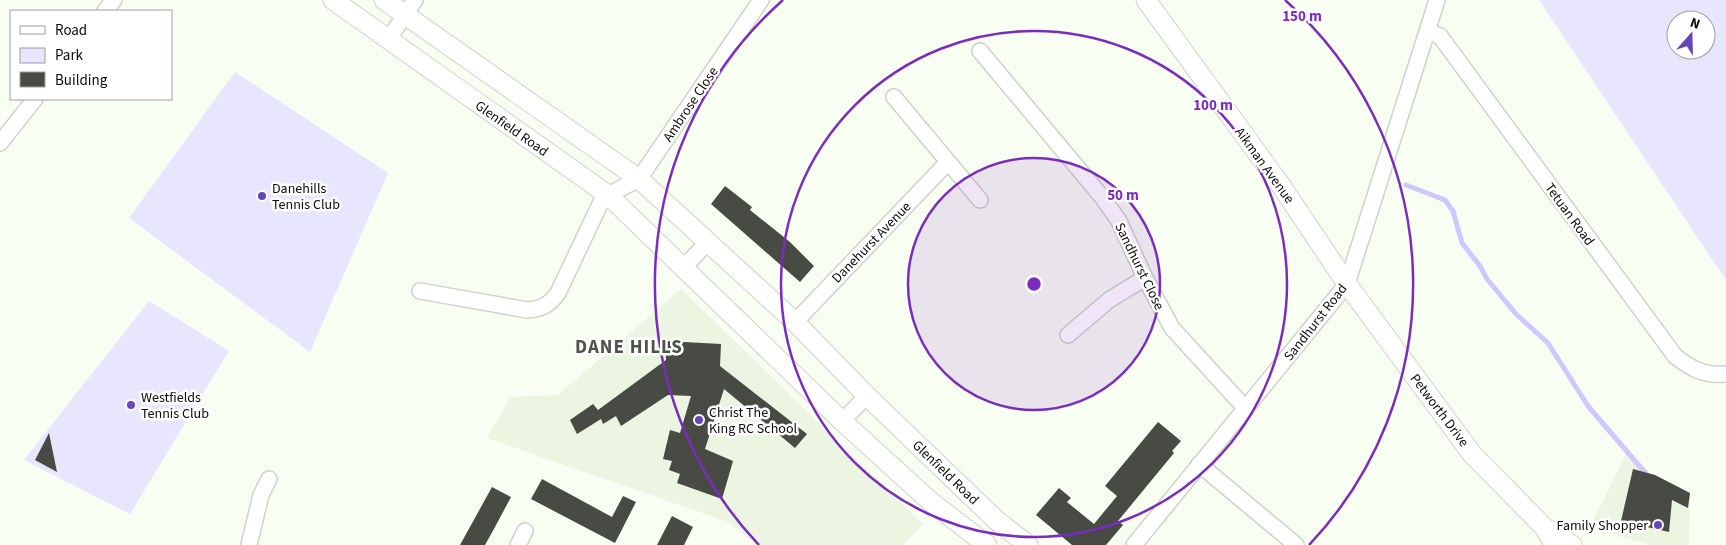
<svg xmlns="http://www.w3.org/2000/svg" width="1726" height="545" font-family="'Source Sans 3',sans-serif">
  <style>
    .built { fill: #ecf4e2 }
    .green { fill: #e8e5fe; fill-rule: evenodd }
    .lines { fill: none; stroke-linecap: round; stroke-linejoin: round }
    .stream { stroke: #cfc7fd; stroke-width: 5 }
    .building { fill: #474b43 }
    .minor-casing { stroke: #ced3c8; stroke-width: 18 }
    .tertiary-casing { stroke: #ced3c8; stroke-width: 21 }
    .minor { stroke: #fff; stroke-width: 15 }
    .tertiary { stroke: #fff; stroke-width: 19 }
    .ring { fill: none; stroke: #7b2cbf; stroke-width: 2.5 }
    .poi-dot { fill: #6745bd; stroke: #fff; stroke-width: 2 }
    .labels { text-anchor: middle; stroke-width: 5; stroke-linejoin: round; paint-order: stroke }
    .street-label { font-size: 14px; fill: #0b0c09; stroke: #fff }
    .poi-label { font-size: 14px; fill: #0b0c09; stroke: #fff; text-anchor: start }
    .district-label { font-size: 19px; font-weight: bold; letter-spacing: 1px; fill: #4f544a; stroke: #fff }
    .centre { fill: #7b2cbf; stroke: #fff; stroke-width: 2.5 }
    .ring-label { font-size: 15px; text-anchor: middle; font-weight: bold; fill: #7b2cbf; stroke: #fff; stroke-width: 5; stroke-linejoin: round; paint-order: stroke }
  </style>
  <rect width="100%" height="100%" fill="#f9fef3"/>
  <path class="built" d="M 681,289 L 923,524 L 903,545 L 756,545 L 728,522 L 487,438 L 511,397 L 558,395 Z
    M 1627,451 L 1648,476 L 1650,473 L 1690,493 L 1689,545 L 1652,545 L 1611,534 L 1591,526 Z"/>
  <path class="green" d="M 1539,0 L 1726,0 L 1726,280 ZM 1676,20 L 1706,20 L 1706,50 L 1676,50 Z
    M 235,72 L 388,173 L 310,352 L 129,218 Z
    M 149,301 L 229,351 L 130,514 L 24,460 Z"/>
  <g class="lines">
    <path class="stream" d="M 1406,185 L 1445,200 L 1453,211 L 1462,243 L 1480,266 L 1487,279 L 1516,314 L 1548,343 L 1588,406 L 1648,476"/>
  </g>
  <path class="building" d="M 725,186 L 752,207 L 750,210 L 790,242 L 814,266 L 800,282 L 711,204 Z
    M 665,341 L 721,344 L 720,366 L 807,434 L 795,448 L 724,389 L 705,449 L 733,461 L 722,499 L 677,483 L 680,474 L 669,470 L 672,461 L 663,459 L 670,430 L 680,433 L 691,396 L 668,395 L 621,426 L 616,416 L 603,424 L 601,419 L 577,434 L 570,420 L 593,404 L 598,410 L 666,360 Z
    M 1158,422 L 1181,441 L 1172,451 L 1174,453 L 1118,521 L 1123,525 L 1106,545 L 1072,545 L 1036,515 L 1059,488 L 1071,498 L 1067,502 L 1094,524 L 1117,496 L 1105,486 Z
    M 49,433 L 57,472 L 35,460 Z
    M 1633,469 L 1655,475 L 1690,493 L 1688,508 L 1672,500 L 1669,532 L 1621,521 Z
    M 542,479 L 612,517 L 623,496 L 636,502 L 615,543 L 531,499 Z
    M 492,487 L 511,497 L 495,527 L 485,545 L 460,545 Z
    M 672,516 L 693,527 L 684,545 L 657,545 Z"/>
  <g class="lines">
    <defs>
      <path id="minor" d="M 105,11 L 114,0
        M 1429,32 L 1440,36 L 1675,356 C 1691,369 1705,376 1726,374
        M 388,40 L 415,0
        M 980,51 L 1102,197 L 1119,221 L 1145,278 L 1172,328 L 1246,409
        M 894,97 L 980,200
        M 0,143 L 35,99
        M 684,267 L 708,242
        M 420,291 L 527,310 C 542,309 549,305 558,293 L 601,202 L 608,195 L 639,179 L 761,0
        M 795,322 L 948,162
        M 1068,335 L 1109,300 L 1145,278
        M 842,421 L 867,396
        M 1199,464 L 1296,545
        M 249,545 L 261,495 L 269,479
        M 518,545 L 525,531
        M 1134,545 L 1347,284 L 1437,0"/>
      <path id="tertiary" d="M 333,0 L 608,195 L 842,421 L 931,502 L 987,545
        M 384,0 L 639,179 L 795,322 L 867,396 L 996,520 L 1028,545
        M 1146,0 L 1282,187 L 1347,284 L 1472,454 L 1544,527 L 1555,545
        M 1547,529 L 1572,545"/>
    </defs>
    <use href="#minor" class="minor-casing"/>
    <use href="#tertiary" class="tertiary-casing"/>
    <use href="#minor" class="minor"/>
    <use href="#tertiary" class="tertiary"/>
  </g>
  <circle cx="1034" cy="284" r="126" fill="#7b2cbf" fill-opacity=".12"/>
  <g class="ring">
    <circle cx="1034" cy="284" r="126"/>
    <circle cx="1034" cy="284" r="253"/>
    <path d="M759 545A379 379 0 0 1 783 0M1285 0A379 379 0 0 1 1309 545"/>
  </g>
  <g class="poi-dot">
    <circle cx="262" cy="196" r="5"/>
    <circle cx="131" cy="405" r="5"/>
    <circle cx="699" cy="420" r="5"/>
    <circle cx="1658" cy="525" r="5"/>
  </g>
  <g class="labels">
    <g class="street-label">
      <text transform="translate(690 104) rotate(-56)" y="5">Ambrose Close</text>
      <text transform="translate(512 128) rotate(35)" y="5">Glenfield Road</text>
      <text transform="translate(1265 165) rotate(54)" y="5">Aikman Avenue</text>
      <text transform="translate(1570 214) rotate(54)" y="5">Tetuan Road</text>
      <text transform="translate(871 242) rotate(-46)" y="5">Danehurst Avenue</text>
      <text transform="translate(1140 266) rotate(64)" y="5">Sandhurst Close</text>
      <text transform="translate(1315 322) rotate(-52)" y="5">Sandhurst Road</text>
      <text transform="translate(1440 410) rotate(53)" y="5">Petworth Drive</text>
      <text transform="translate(946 472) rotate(44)" y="5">Glenfield Road</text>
    </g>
    <g class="poi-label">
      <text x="272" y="193">Danehills<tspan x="272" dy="16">Tennis Club</tspan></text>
      <text x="141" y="402">Westfields<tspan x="141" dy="16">Tennis Club</tspan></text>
      <text x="709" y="417">Christ The<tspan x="709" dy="16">King RC School</tspan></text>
      <text x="1648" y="530" text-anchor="end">Family Shopper</text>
    </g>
    <g class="district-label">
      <text x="629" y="353">DANE HILLS</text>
    </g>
  </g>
  <circle cx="1034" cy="284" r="8" class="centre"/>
  <g class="ring-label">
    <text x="1302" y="21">150 m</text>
    <text x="1213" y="110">100 m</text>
    <text x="1123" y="200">50 m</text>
  </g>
  <rect x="10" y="10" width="162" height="90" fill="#ffffff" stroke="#9d9e9d"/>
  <rect x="20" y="26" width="25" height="8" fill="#ffffff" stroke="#9d9e9d"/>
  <text x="55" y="35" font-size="15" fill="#0b0c09">Road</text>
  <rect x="20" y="48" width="25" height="15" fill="#e8e5fe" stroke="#9d9e9d"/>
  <text x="55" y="60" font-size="15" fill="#0b0c09">Park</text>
  <rect x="20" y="72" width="25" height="15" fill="#474b43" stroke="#9d9e9d"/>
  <text x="55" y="85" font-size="15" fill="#0b0c09">Building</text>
  <g transform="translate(1691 35) rotate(20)"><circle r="24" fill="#ffffff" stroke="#9d9e9d"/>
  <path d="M0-4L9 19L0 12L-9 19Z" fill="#6745bd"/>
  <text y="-8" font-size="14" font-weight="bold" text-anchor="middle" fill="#0b0c09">N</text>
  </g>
</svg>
